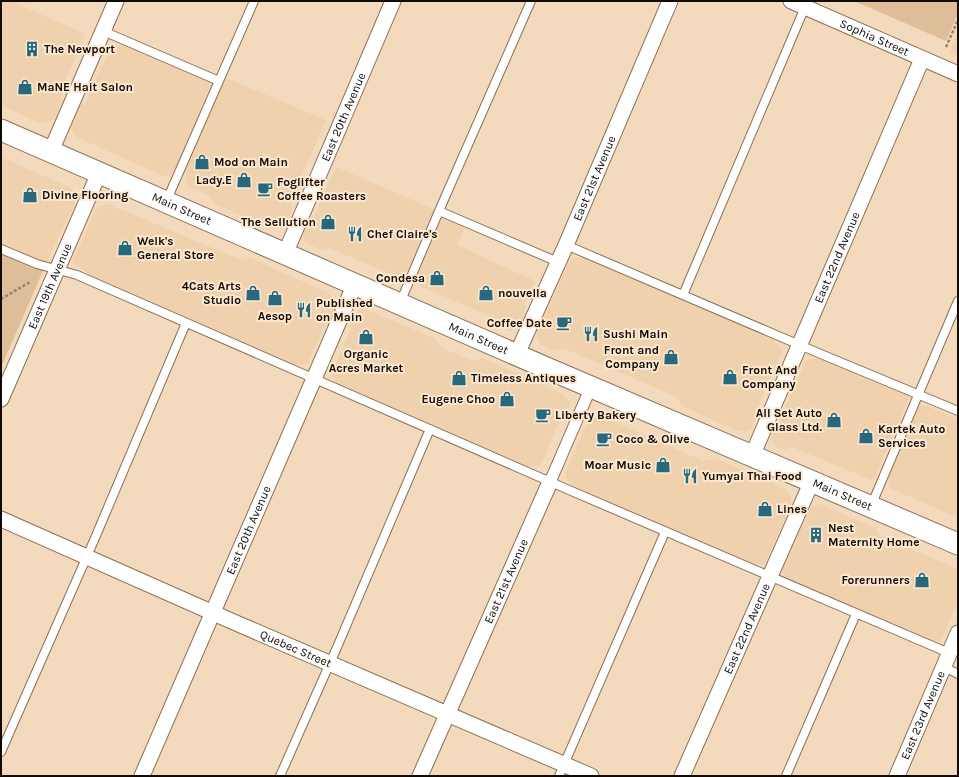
<svg xmlns="http://www.w3.org/2000/svg" width="959" height="777" font-family="Karla,sans-serif">
  <style>
    .built { fill: #f0d1ad }
    .green { fill: #ddbe99 }
    .lines { fill: none; stroke-linecap: round; stroke-linejoin: round }
    .service-casing { stroke: #887156; stroke-width: 10 }
    .pedestrian-casing { stroke: #887156; stroke-width: 13 }
    .minor-casing { stroke: #887156; stroke-width: 17 }
    .secondary-casing { stroke: #887156; stroke-width: 23 }
    .path { stroke: #95836e; stroke-width: 2.5; stroke-dasharray: 3 2; stroke-linecap: butt }
    .service { stroke: #fff; stroke-width: 8 }
    .pedestrian { stroke: #fff; stroke-width: 11 }
    .minor { stroke: #fff; stroke-width: 15 }
    .secondary { stroke: #fff; stroke-width: 21 }
    .labels { text-anchor: middle; stroke-width: 4; stroke-linejoin: round; paint-order: stroke }
    .street-label { font-size: 12px; fill: #130a03; stroke: #fce8d0 }
    .poi-label { font-size: 12px; font-weight: bold; fill: #130a03; stroke: #fce8d0; text-anchor: start }
  </style>
  <rect width="100%" height="100%" fill="#f3dabc"/>
  <path class="built" d="M 1,1 L 11,1 L 85,34 L 61,91 L 63,100 L 56,116 L 51,121 L 44,123 L 38,122 L 1,105 Z
    M 958,31 L 958,56 L 949,53 Z
    M 124,45 L 220,86 L 224,77 L 326,120 L 290,203 L 292,212 L 285,226 L 281,228 L 273,229 L 215,204 L 209,195 L 188,186 L 186,184 L 186,173 L 175,169 L 171,175 L 166,177 L 76,137 L 71,129 L 72,123 L 79,106 L 86,102 L 111,46 Z
    M 1,157 L 67,186 L 73,191 L 75,199 L 74,205 L 45,266 L 1,249 Z
    M 336,167 L 466,223 L 457,245 L 535,281 L 525,303 L 526,311 L 520,325 L 512,330 L 505,329 L 497,326 L 490,316 L 420,286 L 418,284 L 419,275 L 410,270 L 398,277 L 329,248 L 321,250 L 306,243 L 304,240 L 303,230 L 308,219 L 314,216 Z
    M 108,204 L 241,260 L 250,258 L 329,293 L 336,301 L 335,310 L 330,320 L 324,327 L 308,363 L 304,365 L 294,364 L 292,370 L 84,278 L 86,272 L 72,263 L 95,211 L 99,206 Z
    M 584,253 L 777,335 L 774,341 L 781,349 L 782,353 L 759,404 L 760,411 L 751,429 L 747,431 L 737,431 L 682,406 L 677,397 L 563,348 L 554,351 L 541,345 L 537,337 L 537,331 L 542,318 L 546,313 L 570,260 L 573,258 L 582,258 Z
    M 363,309 L 370,311 L 436,339 L 440,347 L 473,361 L 482,358 L 563,394 L 570,402 L 570,407 L 565,419 L 558,424 L 542,463 L 538,466 L 528,466 L 526,471 L 338,390 L 340,385 L 334,380 L 332,374 L 351,328 L 350,323 L 352,318 L 356,312 Z
    M 818,358 L 908,394 L 909,398 L 875,477 L 871,480 L 792,447 L 784,450 L 777,447 L 772,441 L 771,436 L 772,428 L 780,420 L 806,360 Z
    M 924,405 L 958,419 L 958,518 L 890,488 L 889,486 L 888,476 L 916,407 Z
    M 595,418 L 608,419 L 703,461 L 717,459 L 785,489 L 791,496 L 791,505 L 766,563 L 756,565 L 755,571 L 569,490 L 571,485 L 566,478 L 565,473 L 586,425 L 591,419 Z
    M 820,504 L 876,528 L 879,535 L 958,569 L 958,601 L 941,640 L 934,641 L 932,646 L 782,583 L 784,577 L 782,571 L 807,514 L 812,507 Z"/>
  <path class="green" d="M 854,1 L 958,1 L 958,14 L 946,41 Z
    M 1,249 L 45,266 L 1,368 Z"/>
  <g class="lines">
    <defs>
      <path id="service" d="M 103,31 L 219,81
        M 166,202 L 254,1
        M 439,211 L 558,262
        M 566,245 L 816,352 L 958,411
        M 1,249 L 37,264 L 77,275 L 569,490 L 949,653
        M 683,295 L 805,7
        M 400,303 L 439,211 L 531,1
        M 871,506 L 958,301
        M 944,667 L 958,674
        M 1,752 L 95,538 L 186,323
        M 280,776 L 338,645 L 430,429
        M 559,776 L 665,532
        M 786,776 L 856,614"/>
      <path id="pedestrian" d="M 550,482 L 591,387"/>
      <g id="minor">
        <path id="s1" d="M 791,1 L 958,74"/>
        <path d="M 51,151 L 116,1"/>
        <path id="s2" d="M 285,254 L 393,1"/>
        <path id="s3" d="M 517,354 L 566,245 L 670,1"/>
        <path id="s4" d="M 1,399 L 99,173"/>
        <path id="s5" d="M 752,456 L 922,59"/>
        <path id="s6" d="M 1,519 L 236,623 L 591,776"/>
        <path id="s7" d="M 142,776 L 355,284"/>
        <path id="s8" d="M 420,776 L 550,482"/>
        <path id="s9" d="M 682,776 L 812,481"/>
        <path id="s10" d="M 897,776 L 958,633"/>
      </g>
      <g id="secondary">
        <path id="s11" d="M 1,130 L 542,366 L 958,544"/>
      </g>
    </defs>
    <use href="#service" class="service-casing"/>
    <use href="#pedestrian" class="pedestrian-casing"/>
    <use href="#minor" class="minor-casing"/>
    <use href="#secondary" class="secondary-casing"/>
    <path class="path" d="M 946,47 L 958,20
      M 1,299 L 30,282"/>
    <use href="#service" class="service"/>
    <use href="#pedestrian" class="pedestrian"/>
    <use href="#minor" class="minor"/>
    <use href="#secondary" class="secondary"/>
  </g>
  <defs>
    <symbol id="building-bare" viewBox="-9 -9 18 18"><path d="M-4-6H4V6H1V3H-1V6H-4ZM-2.5-4.3h1.7v1.8h-1.7ZM.8-4.3h1.7v1.8H.8ZM-2.5-1h1.7V.8h-1.7ZM.8-1h1.7V.8H.8Z" fill="#27687c" stroke="#fce8d0" stroke-width="2.5" paint-order="stroke"/></symbol>
    <symbol id="shop-bare" viewBox="-9 -9 18 18"><path d="M-5-2.5h2.3a2.7 3.5 0 0 1 5.4 0H5L5.5 6h-11ZM-1.5-2.5h3a1.5 2.3 0 0 0-3 0Z" fill="#27687c" stroke="#fce8d0" stroke-width="2.5" paint-order="stroke"/></symbol>
    <symbol id="cafe-bare" viewBox="-9 -9 18 18"><path d="M-5.5-4.5H6V0H3Q3 3.5 0 3.5H-2.5Q-5.5 3.5-5.5 0ZM3-3.2v2h1.7v-2ZM-6 4.5H4V6H-6Z" fill="#27687c" stroke="#fce8d0" stroke-width="2.5" paint-order="stroke"/></symbol>
    <symbol id="restaurant-bare" viewBox="-9 -9 18 18"><path d="M-5-6h1v4h1v-4h1v4h1v-4h1v5L-1.5 .5V6h-2V.5L-5-1ZM5-6V6H3V1.5H1.5Q1.5-4 5-6Z" fill="#27687c" stroke="#fce8d0" stroke-width="2.5" paint-order="stroke"/></symbol>
  </defs>
  <g fill-rule="evenodd">
    <use href="#building-bare" x="21" y="38" width="22" height="22"/>
    <use href="#shop-bare" x="14" y="76" width="22" height="22"/>
    <use href="#shop-bare" x="191" y="151" width="22" height="22"/>
    <use href="#shop-bare" x="233" y="169" width="22" height="22"/>
    <use href="#cafe-bare" x="254" y="178" width="22" height="22"/>
    <use href="#shop-bare" x="19" y="184" width="22" height="22"/>
    <use href="#shop-bare" x="317" y="211" width="22" height="22"/>
    <use href="#restaurant-bare" x="344" y="223" width="22" height="22"/>
    <use href="#shop-bare" x="114" y="237" width="22" height="22"/>
    <use href="#shop-bare" x="426" y="267" width="22" height="22"/>
    <use href="#shop-bare" x="242" y="282" width="22" height="22"/>
    <use href="#shop-bare" x="475" y="282" width="22" height="22"/>
    <use href="#shop-bare" x="264" y="287" width="22" height="22"/>
    <use href="#restaurant-bare" x="293" y="299" width="22" height="22"/>
    <use href="#cafe-bare" x="553" y="312" width="22" height="22"/>
    <use href="#restaurant-bare" x="580" y="323" width="22" height="22"/>
    <use href="#shop-bare" x="355" y="326" width="22" height="22"/>
    <use href="#shop-bare" x="660" y="346" width="22" height="22"/>
    <use href="#shop-bare" x="719" y="366" width="22" height="22"/>
    <use href="#shop-bare" x="448" y="367" width="22" height="22"/>
    <use href="#shop-bare" x="496" y="388" width="22" height="22"/>
    <use href="#cafe-bare" x="532" y="404" width="22" height="22"/>
    <use href="#shop-bare" x="823" y="409" width="22" height="22"/>
    <use href="#shop-bare" x="855" y="425" width="22" height="22"/>
    <use href="#cafe-bare" x="593" y="428" width="22" height="22"/>
    <use href="#shop-bare" x="652" y="454" width="22" height="22"/>
    <use href="#restaurant-bare" x="679" y="465" width="22" height="22"/>
    <use href="#shop-bare" x="754" y="498" width="22" height="22"/>
    <use href="#building-bare" x="805" y="524" width="22" height="22"/>
    <use href="#shop-bare" x="911" y="569" width="22" height="22"/>
  </g>
  <g class="labels">
    <g class="street-label">
      <text dy="4" stroke="none"><textPath href="#s1" startOffset="91">Sophia Street</textPath></text>
      <text dy="4" stroke="none"><textPath href="#s2" startOffset="149">East 20th Avenue</textPath></text>
      <text dy="4" stroke="none"><textPath href="#s3" startOffset="192">East 21st Avenue</textPath></text>
      <text dy="4" stroke="none"><textPath href="#s11" startOffset="197">Main Street</textPath></text>
      <text dy="4" stroke="none"><textPath href="#s5" startOffset="216">East 22nd Avenue</textPath></text>
      <text dy="4" stroke="none"><textPath href="#s4" startOffset="123">East 19th Avenue</textPath></text>
      <text dy="4" stroke="none"><textPath href="#s11" startOffset="521">Main Street</textPath></text>
      <text dy="4" stroke="none"><textPath href="#s11" startOffset="917">Main Street</textPath></text>
      <text dy="4" stroke="none"><textPath href="#s7" startOffset="268">East 20th Avenue</textPath></text>
      <text dy="4" stroke="none"><textPath href="#s8" startOffset="213">East 21st Avenue</textPath></text>
      <text dy="4" stroke="none"><textPath href="#s9" startOffset="161">East 22nd Avenue</textPath></text>
      <text dy="4" stroke="none"><textPath href="#s6" startOffset="322">Quebec Street</textPath></text>
      <text dy="4" stroke="none"><textPath href="#s10" startOffset="66">East 23rd Avenue</textPath></text>
    </g>
    <g class="poi-label">
      <text x="44" y="53">The Newport</text>
      <text x="37" y="91">MaNE Hait Salon</text>
      <text x="214" y="166">Mod on Main</text>
      <text x="232" y="184" text-anchor="end">Lady.E</text>
      <text x="277" y="186">Foglifter<tspan x="277" dy="14">Coffee Roasters</tspan></text>
      <text x="42" y="199">Divine Flooring</text>
      <text x="316" y="226" text-anchor="end">The Sellution</text>
      <text x="367" y="238">Chef Claire's</text>
      <text x="137" y="245">Welk's<tspan x="137" dy="14">General Store</tspan></text>
      <text x="425" y="282" text-anchor="end">Condesa</text>
      <text x="241" y="290" text-anchor="end">4Cats Arts<tspan x="241" dy="14">Studio</tspan></text>
      <text x="498" y="297">nouvella</text>
      <text x="316" y="307">Published<tspan x="316" dy="14">on Main</tspan></text>
      <text x="275" y="320" text-anchor="middle">Aesop</text>
      <text x="552" y="327" text-anchor="end">Coffee Date</text>
      <text x="603" y="338">Sushi Main</text>
      <text x="659" y="354" text-anchor="end">Front and<tspan x="659" dy="14">Company</tspan></text>
      <text x="366" y="358" text-anchor="middle">Organic<tspan x="366" dy="14">Acres Market</tspan></text>
      <text x="742" y="374">Front And<tspan x="742" dy="14">Company</tspan></text>
      <text x="471" y="382">Timeless Antiques</text>
      <text x="495" y="403" text-anchor="end">Eugene Choo</text>
      <text x="822" y="417" text-anchor="end">All Set Auto<tspan x="822" dy="14">Glass Ltd.</tspan></text>
      <text x="555" y="419">Liberty Bakery</text>
      <text x="878" y="433">Kartek Auto<tspan x="878" dy="14">Services</tspan></text>
      <text x="616" y="443">Coco &amp; Olive</text>
      <text x="651" y="469" text-anchor="end">Moar Music</text>
      <text x="702" y="480">Yumyai Thai Food</text>
      <text x="777" y="513">Lines</text>
      <text x="828" y="532">Nest<tspan x="828" dy="14">Maternity Home</tspan></text>
      <text x="910" y="584" text-anchor="end">Forerunners</text>
    </g>
  </g>
  <rect width="959" height="777" fill="none" stroke="#130a03" stroke-width="4"/>
</svg>
